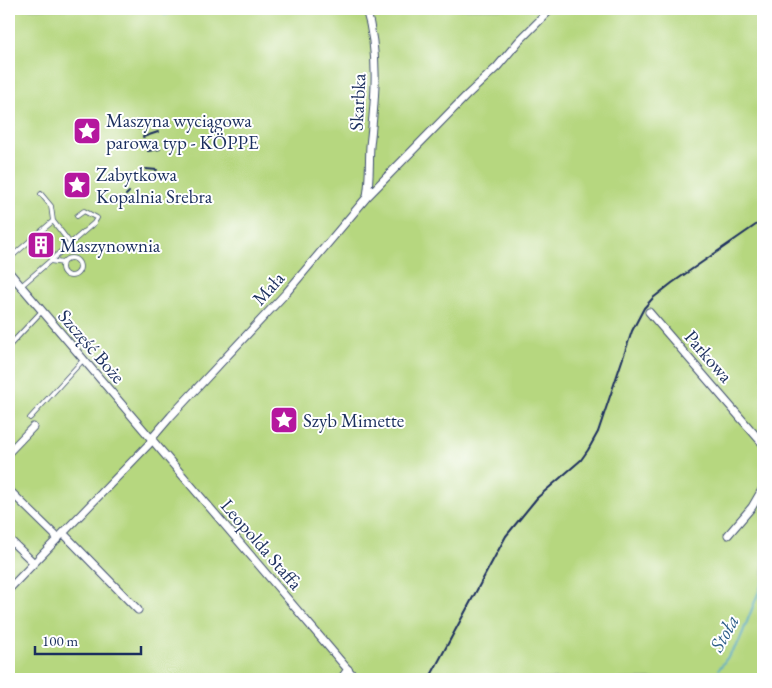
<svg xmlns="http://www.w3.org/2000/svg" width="772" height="688" font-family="'EB Garamond',serif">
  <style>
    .green { fill: #b6d77f; stroke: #68836e }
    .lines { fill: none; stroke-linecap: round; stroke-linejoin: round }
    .stream { stroke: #4ea7cb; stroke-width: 2 }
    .lane-casing { stroke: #3c4b70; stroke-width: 5.5 }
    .street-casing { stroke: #3c4b70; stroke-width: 9 }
    .lane { stroke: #fff; stroke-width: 4 }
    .street { stroke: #fff; stroke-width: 7 }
    .rail { stroke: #1b2f5e; stroke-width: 2 }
    .labels { text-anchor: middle; stroke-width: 4; stroke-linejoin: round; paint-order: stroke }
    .street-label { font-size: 19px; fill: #1b2f5e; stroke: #fff }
    .poi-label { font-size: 19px; fill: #1b2f5e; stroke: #fff; text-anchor: start }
    .water-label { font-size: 20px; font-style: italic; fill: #2f5f8a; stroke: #fff }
  </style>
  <rect width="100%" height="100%" fill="#fff"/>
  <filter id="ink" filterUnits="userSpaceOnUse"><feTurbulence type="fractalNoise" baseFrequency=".02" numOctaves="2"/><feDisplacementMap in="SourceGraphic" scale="10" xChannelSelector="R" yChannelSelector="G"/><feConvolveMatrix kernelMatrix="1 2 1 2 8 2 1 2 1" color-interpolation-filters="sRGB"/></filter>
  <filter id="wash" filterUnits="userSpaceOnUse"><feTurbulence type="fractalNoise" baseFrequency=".0096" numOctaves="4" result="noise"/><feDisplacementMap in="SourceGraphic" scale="20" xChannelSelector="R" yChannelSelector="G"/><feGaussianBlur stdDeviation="1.12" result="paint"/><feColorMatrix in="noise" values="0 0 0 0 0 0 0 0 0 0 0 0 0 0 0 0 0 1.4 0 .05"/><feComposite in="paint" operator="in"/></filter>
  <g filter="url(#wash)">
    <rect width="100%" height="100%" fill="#f8ead9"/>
    <path class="green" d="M 9,9 L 763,9 L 763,679 L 9,679 Z"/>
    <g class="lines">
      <path class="stream" d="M 165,15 L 176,9
        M 719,669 L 739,642 L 763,581"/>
    </g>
  </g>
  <g filter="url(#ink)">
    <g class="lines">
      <defs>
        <path id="lane" d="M 9,10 L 13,9
          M 41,194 L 51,206 L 53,221 L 70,243
          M62 267a9 9 0 1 1 18 0a9 9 0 1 1-18 0Z
          M 10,258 L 53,221
          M 50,261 L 63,263
          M 21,286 L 94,223 L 97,218 L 84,211 L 77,216
          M 9,346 L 41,312
          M 30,418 L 83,360"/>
        <path id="street" d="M 366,9 C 380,54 375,101 370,146 C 369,163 370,180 367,196
          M 9,272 L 356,679
          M 649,312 L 763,444
          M 9,452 L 33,427
          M 9,490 L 58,538
          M 63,533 L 138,610
          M 728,535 L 752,507 L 763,488
          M 9,539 L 34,563
          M 9,589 L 149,444 L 153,437 L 171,416 L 286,293 L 367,197 L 466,96 L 497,67 L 519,41 L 551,9
          M 341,679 L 348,669"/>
      </defs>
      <use href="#lane" class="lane-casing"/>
      <use href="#street" class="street-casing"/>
      <use href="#lane" class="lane"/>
      <use href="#street" class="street"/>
      <path class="rail" d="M 138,129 L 146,126
        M 143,137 L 158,132
        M 148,151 L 160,149
        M 146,169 L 157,170
        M 126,195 L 129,192
        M 429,679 L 506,536 L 537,498 L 581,460 L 588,450 L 598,432 L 632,331 L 644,308 L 653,298 L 672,283 L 763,220"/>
    </g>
  </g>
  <defs>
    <symbol id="sight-square" viewBox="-11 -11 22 22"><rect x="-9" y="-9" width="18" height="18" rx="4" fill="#b5179e" stroke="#fff"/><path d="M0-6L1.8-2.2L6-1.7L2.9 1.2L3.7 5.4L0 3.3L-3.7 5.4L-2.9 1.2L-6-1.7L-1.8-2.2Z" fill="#fff"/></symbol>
    <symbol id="building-square" viewBox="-11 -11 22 22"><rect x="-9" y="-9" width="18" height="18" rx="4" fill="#b5179e" stroke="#fff"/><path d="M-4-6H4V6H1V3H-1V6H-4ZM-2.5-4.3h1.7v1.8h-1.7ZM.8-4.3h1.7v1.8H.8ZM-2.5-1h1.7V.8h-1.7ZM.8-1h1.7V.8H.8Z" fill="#fff"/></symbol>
  </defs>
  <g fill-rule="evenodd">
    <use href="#sight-square" x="71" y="115" width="32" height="32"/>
    <use href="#sight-square" x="61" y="169" width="32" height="32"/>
    <use href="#building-square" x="25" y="229" width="32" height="32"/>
    <use href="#sight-square" x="268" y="404" width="32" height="32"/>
  </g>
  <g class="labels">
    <g class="street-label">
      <text transform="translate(357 102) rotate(-87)" y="7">Skarbka</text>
      <text transform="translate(268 288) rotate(-48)" y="7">Mała</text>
      <text transform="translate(92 346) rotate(49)" y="7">Szczęść Boże</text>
      <text transform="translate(709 356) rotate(49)" y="7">Parkowa</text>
      <text transform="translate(262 544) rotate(49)" y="7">Leopolda Staffa</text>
    </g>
    <g class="poi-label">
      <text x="106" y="127">Maszyna wyciągowa<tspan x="106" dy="22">parowa typ - KÖPPE</tspan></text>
      <text x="96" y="181">Zabytkowa<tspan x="96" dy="22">Kopalnia Srebra</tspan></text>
      <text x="60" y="252">Maszynownia</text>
      <text x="303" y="427">Szyb Mimette</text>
    </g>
    <g class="water-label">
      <text transform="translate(724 633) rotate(-61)" y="7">Stoła</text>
    </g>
  </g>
  <rect width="772" height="688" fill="none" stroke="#fff" stroke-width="30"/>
  <path d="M35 646v8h106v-8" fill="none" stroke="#1b2f5e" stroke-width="2.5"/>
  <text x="42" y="646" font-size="15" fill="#1b2f5e" stroke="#ffffff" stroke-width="4" paint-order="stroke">100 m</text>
</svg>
